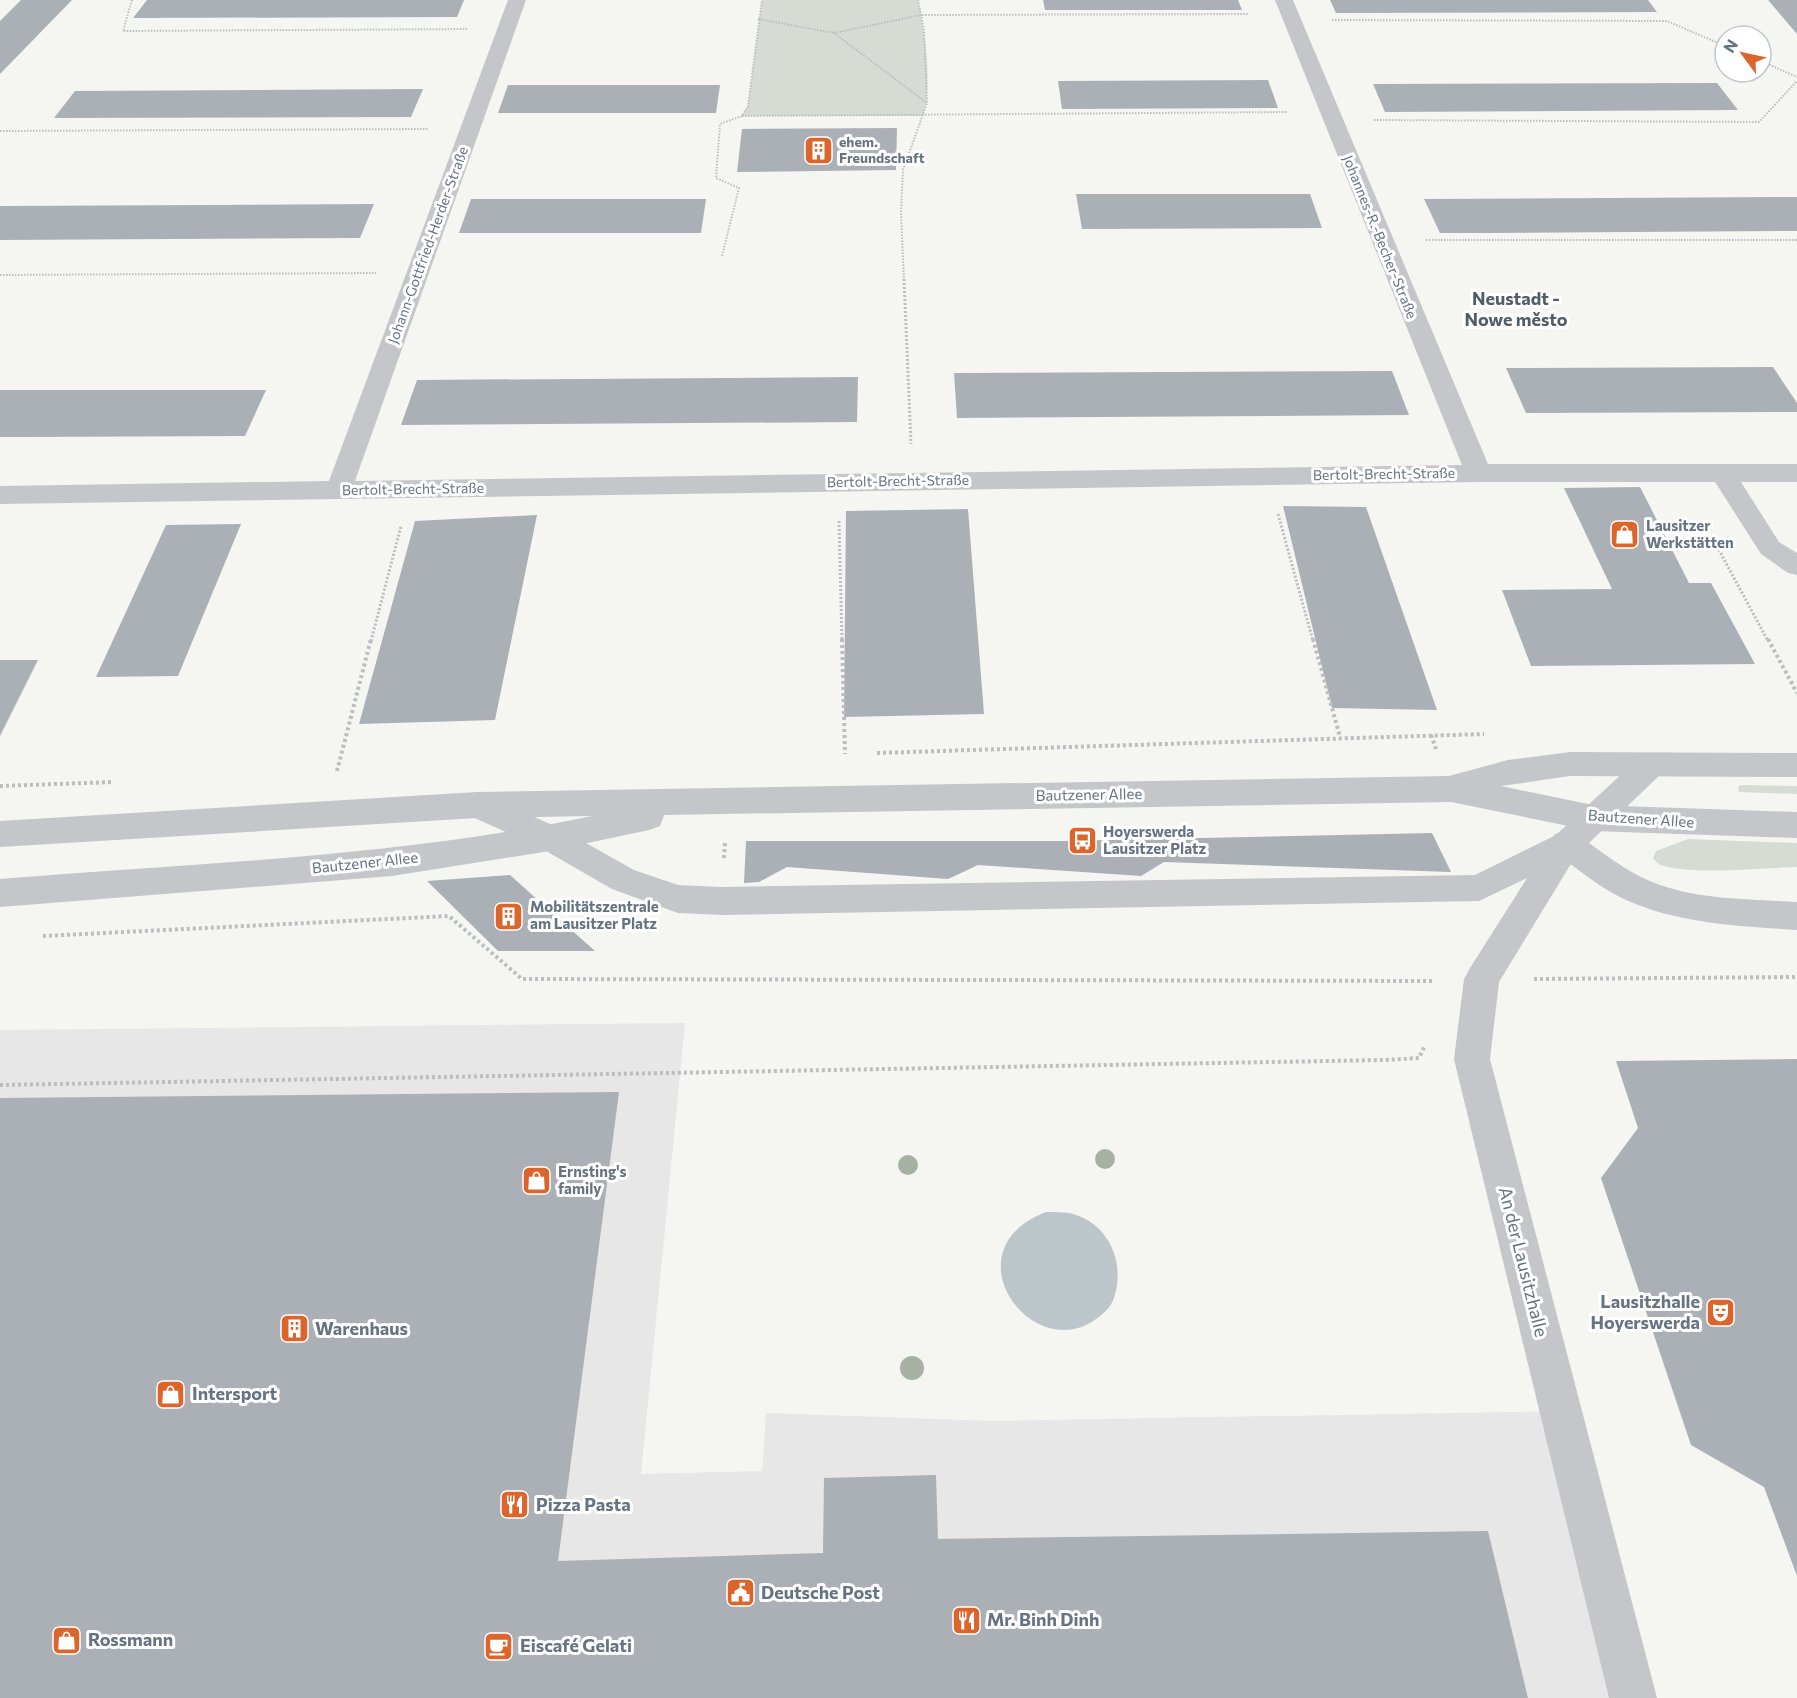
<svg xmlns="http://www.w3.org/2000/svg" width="1797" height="1698" font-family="Commissioner,sans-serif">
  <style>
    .built { fill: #e6e7e6 }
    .green { fill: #d6dcd3 }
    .water { fill: #bcc5ca }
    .building { fill: #aab0b6 }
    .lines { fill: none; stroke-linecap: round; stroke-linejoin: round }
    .path-far2 { stroke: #bbbdbf; stroke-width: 2; stroke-dasharray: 1.5 1.5; stroke-linecap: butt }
    .path-far1 { stroke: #bbbdbf; stroke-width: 3; stroke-dasharray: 2 2; stroke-linecap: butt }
    .path { stroke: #bbbdbf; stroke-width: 4; stroke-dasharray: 3 3; stroke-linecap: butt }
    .service { fill: #c4c6ca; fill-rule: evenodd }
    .minor { fill: #c4c6ca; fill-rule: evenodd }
    .tertiary { fill: #c4c6ca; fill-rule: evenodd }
    .tree { fill: #a6b1a4 }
    .labels { text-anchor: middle; stroke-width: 6; stroke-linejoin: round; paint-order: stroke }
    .far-poi-label { font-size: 14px; font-weight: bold; fill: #667382; stroke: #fff; text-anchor: start }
    .far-street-label { font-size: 14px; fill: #667382; stroke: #fff }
    .poi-label { font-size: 15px; font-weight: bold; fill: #667382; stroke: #fff; text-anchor: start }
    .street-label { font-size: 15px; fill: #667382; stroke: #fff }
    .far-district-label { font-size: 18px; font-weight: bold; fill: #535d67; stroke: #fff }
    .near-street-label { font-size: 18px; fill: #667382; stroke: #fff }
    .near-poi-label { font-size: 18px; font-weight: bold; fill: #667382; stroke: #fff; text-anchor: start }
  </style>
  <rect width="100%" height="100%" fill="#f5f6f2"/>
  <path class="built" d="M 685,1023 L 641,1474 L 762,1471 L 766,1413 L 993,1421 L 1564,1411 L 1646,1698 L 0,1698 L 0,1030 Z"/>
  <path class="green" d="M 762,0 L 918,0 C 925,36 933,80 923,116 L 742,116 L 748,106 Z
    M 1741,785 L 1797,786 L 1797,794 L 1739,792 L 1738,786 Z
    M 1688,839 L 1797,843 L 1797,867 C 1760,868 1698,875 1664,866 C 1659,865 1656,862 1653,858 L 1656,851 Z"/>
  <path class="water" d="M 1046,1212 C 1054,1212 1062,1212 1069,1213 C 1107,1221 1125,1260 1115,1294 C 1113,1305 1105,1313 1096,1319 C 1032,1366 947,1250 1046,1212 Z"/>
  <path class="building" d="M 21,0 L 72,0 L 0,74 L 0,21 Z
    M 147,0 L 464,0 L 457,17 L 133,18 Z
    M 1043,0 L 1238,0 L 1242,10 L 1045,10 Z
    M 1330,0 L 1648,0 L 1657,12 L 1336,13 Z
    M 1768,0 L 1797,0 L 1797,34 Z
    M 1268,80 L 1278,108 L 1062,109 L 1058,81 Z
    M 1717,83 L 1738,110 L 1385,112 L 1373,84 Z
    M 508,85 L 720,85 L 716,113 L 498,113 Z
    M 423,89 L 411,117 L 54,118 L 75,91 Z
    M 897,128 L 896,170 L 737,172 L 742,129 Z
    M 1076,194 L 1310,194 L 1322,228 L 1082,229 Z
    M 1797,197 L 1797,231 L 1488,233 L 1440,233 L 1424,199 Z
    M 471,199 L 706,199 L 701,233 L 459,233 Z
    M 374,204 L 360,238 L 0,240 L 0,206 Z
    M 1773,367 L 1797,403 L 1797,412 L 1526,413 L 1506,368 Z
    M 1392,371 L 1409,415 L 957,418 L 954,373 Z
    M 858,377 L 857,422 L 401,425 L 417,380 Z
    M 0,390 L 266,390 L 245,436 L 27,437 L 0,437 Z
    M 1640,487 L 1689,583 L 1711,583 L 1755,664 L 1531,666 L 1502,590 L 1612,589 L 1564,488 Z
    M 1283,506 L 1366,507 L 1437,710 L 1332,708 Z
    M 968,509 L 984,714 L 844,717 L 846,511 Z
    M 537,515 L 495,720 L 359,724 L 415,521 Z
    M 241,524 L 178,676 L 96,677 L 166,525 Z
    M 0,660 L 38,660 L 0,736 Z
    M 1432,833 L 1451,872 L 1164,862 L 1141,876 L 978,865 L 948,879 L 787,867 L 759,882 L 744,883 L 746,841 L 1061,841 Z
    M 510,875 L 595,951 L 498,951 L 427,881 Z
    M 1797,1059 L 1797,1576 L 1764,1487 L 1691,1445 L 1601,1178 L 1638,1128 L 1616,1061 Z
    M 619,1092 L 558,1561 L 823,1553 L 824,1478 L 936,1475 L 938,1539 L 1488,1531 L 1528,1698 L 0,1698 L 0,1098 Z"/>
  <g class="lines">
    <path class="path-far2" d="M 132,0 L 123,31 L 467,29
      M 758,19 L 834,33 L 927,103
      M 1332,20 L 1667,21 L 1725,46
      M 834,33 L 921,15 L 1248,14
      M 1761,61 L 1797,77
      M 742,116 L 1288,112
      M 1374,120 L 1759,122 L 1797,81
      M 0,131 L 428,129
      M 1426,240 L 1797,240
      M 722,256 L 739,188 L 716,178 L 720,124 L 742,116 L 748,106 L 762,0
      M 0,275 L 376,273
      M 904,281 L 901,213 L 903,170 L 927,103 L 924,30 L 918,0"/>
    <path class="path-far1" d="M 904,279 L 911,444
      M 1278,514 L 1313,641
      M 839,521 L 842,641
      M 1713,539 L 1768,641
      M 371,641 L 401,526"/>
    <path class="path" d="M 842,639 L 845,754
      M 1313,639 L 1340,737
      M 1768,639 L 1797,693
      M 1431,735 L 1436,749
      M 877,753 L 1484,734
      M 337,771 L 371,639
      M 0,786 L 114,782
      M 724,858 L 725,842
      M 43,936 L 449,916 L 522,979 L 1434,981
      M 1534,979 L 1797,977
      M 0,1085 L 1384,1060 L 1419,1058 L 1424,1047"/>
    <path class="service" d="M 1723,466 L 1732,468 L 1779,542 L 1797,553 L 1797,575 L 1788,573 L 1761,554 L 1710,474 L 1714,468 Z
      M 1651,753 L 1662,757 L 1666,765 L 1662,773 L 1589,843 C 1611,859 1634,876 1660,885 C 1703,900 1752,899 1797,902 L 1797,930 C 1739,926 1680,924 1626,900 C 1604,890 1584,874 1565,860 L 1479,901 L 722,915 L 678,913 L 612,889 L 539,847 L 466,814 L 462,805 L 466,796 L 477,793 L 488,796 L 561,829 L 634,870 L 678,885 L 722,887 L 1475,875 L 1556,835 L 1640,757 Z"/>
    <path class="minor" d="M 508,0 L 526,0 L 355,481 L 1462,465 L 1275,0 L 1293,0 L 1488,464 L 1797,464 L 1797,482 L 1479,482 L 0,504 L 0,486 L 329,481 Z
      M 1567,831 L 1579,834 L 1583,844 L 1499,982 L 1490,1059 L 1657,1698 L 1609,1698 L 1454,1059 L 1464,979 L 1470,968 L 1555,834 Z"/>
    <path class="tertiary" d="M 1570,752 L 1797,753 L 1797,777 L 1570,776 L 1501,786 L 1593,805 L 1797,812 L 1797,838 L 1593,831 L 1451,802 L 664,815 L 660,826 L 649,830 L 550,851 L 392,876 L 0,907 L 0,879 C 197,863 397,857 592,816 L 477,818 L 0,847 L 0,821 L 477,792 L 1449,776 L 1508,760 Z"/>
  </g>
  <g class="tree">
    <circle cx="1105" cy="1159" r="10"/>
    <circle cx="908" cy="1165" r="10"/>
    <circle cx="912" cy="1368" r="12"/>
  </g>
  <defs>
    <symbol id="building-square" viewBox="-11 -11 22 22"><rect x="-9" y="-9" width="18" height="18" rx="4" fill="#dc652c" stroke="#fff"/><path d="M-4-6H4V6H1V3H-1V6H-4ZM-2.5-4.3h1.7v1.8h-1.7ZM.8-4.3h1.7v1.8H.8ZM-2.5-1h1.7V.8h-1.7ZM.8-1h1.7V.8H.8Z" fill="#fff"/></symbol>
    <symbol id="shop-square" viewBox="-11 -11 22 22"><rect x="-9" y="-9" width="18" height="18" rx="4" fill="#dc652c" stroke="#fff"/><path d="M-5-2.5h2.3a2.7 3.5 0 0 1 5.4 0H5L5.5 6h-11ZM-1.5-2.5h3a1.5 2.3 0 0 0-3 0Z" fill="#fff"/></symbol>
    <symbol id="bus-square" viewBox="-11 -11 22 22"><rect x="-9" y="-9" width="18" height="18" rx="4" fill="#dc652c" stroke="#fff"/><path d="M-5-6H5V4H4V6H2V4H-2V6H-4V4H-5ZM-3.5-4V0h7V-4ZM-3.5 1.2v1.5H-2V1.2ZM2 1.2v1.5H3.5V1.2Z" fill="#fff"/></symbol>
    <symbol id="theatre-square" viewBox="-11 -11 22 22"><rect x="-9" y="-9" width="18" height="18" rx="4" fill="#dc652c" stroke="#fff"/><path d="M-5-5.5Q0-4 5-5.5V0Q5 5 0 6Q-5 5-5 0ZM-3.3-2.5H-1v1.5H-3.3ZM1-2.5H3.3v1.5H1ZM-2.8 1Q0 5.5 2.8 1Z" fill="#fff"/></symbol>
    <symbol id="restaurant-square" viewBox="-11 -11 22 22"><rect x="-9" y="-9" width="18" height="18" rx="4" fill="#dc652c" stroke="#fff"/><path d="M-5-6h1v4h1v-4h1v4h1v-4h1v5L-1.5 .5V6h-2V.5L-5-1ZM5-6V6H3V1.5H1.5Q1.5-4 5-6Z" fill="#fff"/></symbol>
    <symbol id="civic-square" viewBox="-11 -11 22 22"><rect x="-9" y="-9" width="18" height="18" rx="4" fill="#dc652c" stroke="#fff"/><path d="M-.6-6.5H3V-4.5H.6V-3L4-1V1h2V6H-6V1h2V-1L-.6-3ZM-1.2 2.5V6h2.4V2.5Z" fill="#fff"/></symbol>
    <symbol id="cafe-square" viewBox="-11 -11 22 22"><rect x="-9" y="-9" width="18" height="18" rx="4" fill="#dc652c" stroke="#fff"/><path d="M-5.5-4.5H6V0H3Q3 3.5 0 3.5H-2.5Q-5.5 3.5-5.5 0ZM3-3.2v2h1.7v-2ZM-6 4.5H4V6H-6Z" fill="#fff"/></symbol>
  </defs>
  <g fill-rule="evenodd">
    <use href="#building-square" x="802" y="134" width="33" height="33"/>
    <use href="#shop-square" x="1608" y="518" width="33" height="33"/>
    <use href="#bus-square" x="1066" y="824" width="33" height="33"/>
    <use href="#building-square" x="492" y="900" width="33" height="33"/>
    <use href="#shop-square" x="520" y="1164" width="33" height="33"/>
    <use href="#theatre-square" x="1704" y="1296" width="33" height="33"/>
    <use href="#building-square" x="278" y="1312" width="33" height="33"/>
    <use href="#shop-square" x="154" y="1378" width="33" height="33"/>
    <use href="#restaurant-square" x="498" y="1488" width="33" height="33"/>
    <use href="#civic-square" x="724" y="1576" width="33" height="33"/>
    <use href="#restaurant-square" x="950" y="1604" width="33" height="33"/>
    <use href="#shop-square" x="50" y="1624" width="33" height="33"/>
    <use href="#cafe-square" x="482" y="1630" width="33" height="33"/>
  </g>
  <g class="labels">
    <g class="far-poi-label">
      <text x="839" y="147">ehem.<tspan x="839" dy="16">Freundschaft</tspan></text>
    </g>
    <g class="far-street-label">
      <text transform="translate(1380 237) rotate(68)" y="5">Johannes-R.-Becher-Straße</text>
      <text transform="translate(428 245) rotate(-70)" y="5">Johann-Gottfried-Herder-Straße</text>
      <text transform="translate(1384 474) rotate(-1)" y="5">Bertolt-Brecht-Straße</text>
      <text transform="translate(898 481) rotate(-1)" y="5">Bertolt-Brecht-Straße</text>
      <text transform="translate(413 489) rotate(-1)" y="5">Bertolt-Brecht-Straße</text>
    </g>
    <g class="poi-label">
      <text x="1646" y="531">Lausitzer<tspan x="1646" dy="17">Werkstätten</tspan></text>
      <text x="1103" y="837">Hoyerswerda<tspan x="1103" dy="17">Lausitzer Platz</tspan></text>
      <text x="530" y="912">Mobilitätszentrale<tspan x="530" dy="17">am Lausitzer Platz</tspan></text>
      <text x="558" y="1177">Ernsting's<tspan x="558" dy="17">family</tspan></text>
    </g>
    <g class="street-label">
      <text transform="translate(1089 795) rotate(-1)" y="5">Bautzener Allee</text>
      <text transform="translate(1641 819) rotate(4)" y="5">Bautzener Allee</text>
      <text transform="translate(365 863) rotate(-6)" y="5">Bautzener Allee</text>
    </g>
    <g class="far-district-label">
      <text x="1516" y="305">Neustadt -<tspan x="1516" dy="21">Nowe město</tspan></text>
    </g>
    <g class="near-street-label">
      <text transform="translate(1523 1262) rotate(76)" y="6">An der Lausitzhalle</text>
    </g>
    <g class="near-poi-label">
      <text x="1700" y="1308" text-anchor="end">Lausitzhalle<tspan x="1700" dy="21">Hoyerswerda</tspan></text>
      <text x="315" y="1335">Warenhaus</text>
      <text x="192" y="1400">Intersport</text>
      <text x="536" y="1511">Pizza Pasta</text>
      <text x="761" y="1599">Deutsche Post</text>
      <text x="987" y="1626">Mr. Binh Dinh</text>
      <text x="88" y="1646">Rossmann</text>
      <text x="520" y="1652">Eiscafé Gelati</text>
    </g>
  </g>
  <g transform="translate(1743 54) rotate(303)"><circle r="28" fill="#ffffff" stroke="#c2c7cd" stroke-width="1.5"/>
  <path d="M0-4.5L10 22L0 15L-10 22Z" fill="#dc652c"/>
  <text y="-9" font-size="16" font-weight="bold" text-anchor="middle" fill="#667382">N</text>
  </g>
</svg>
